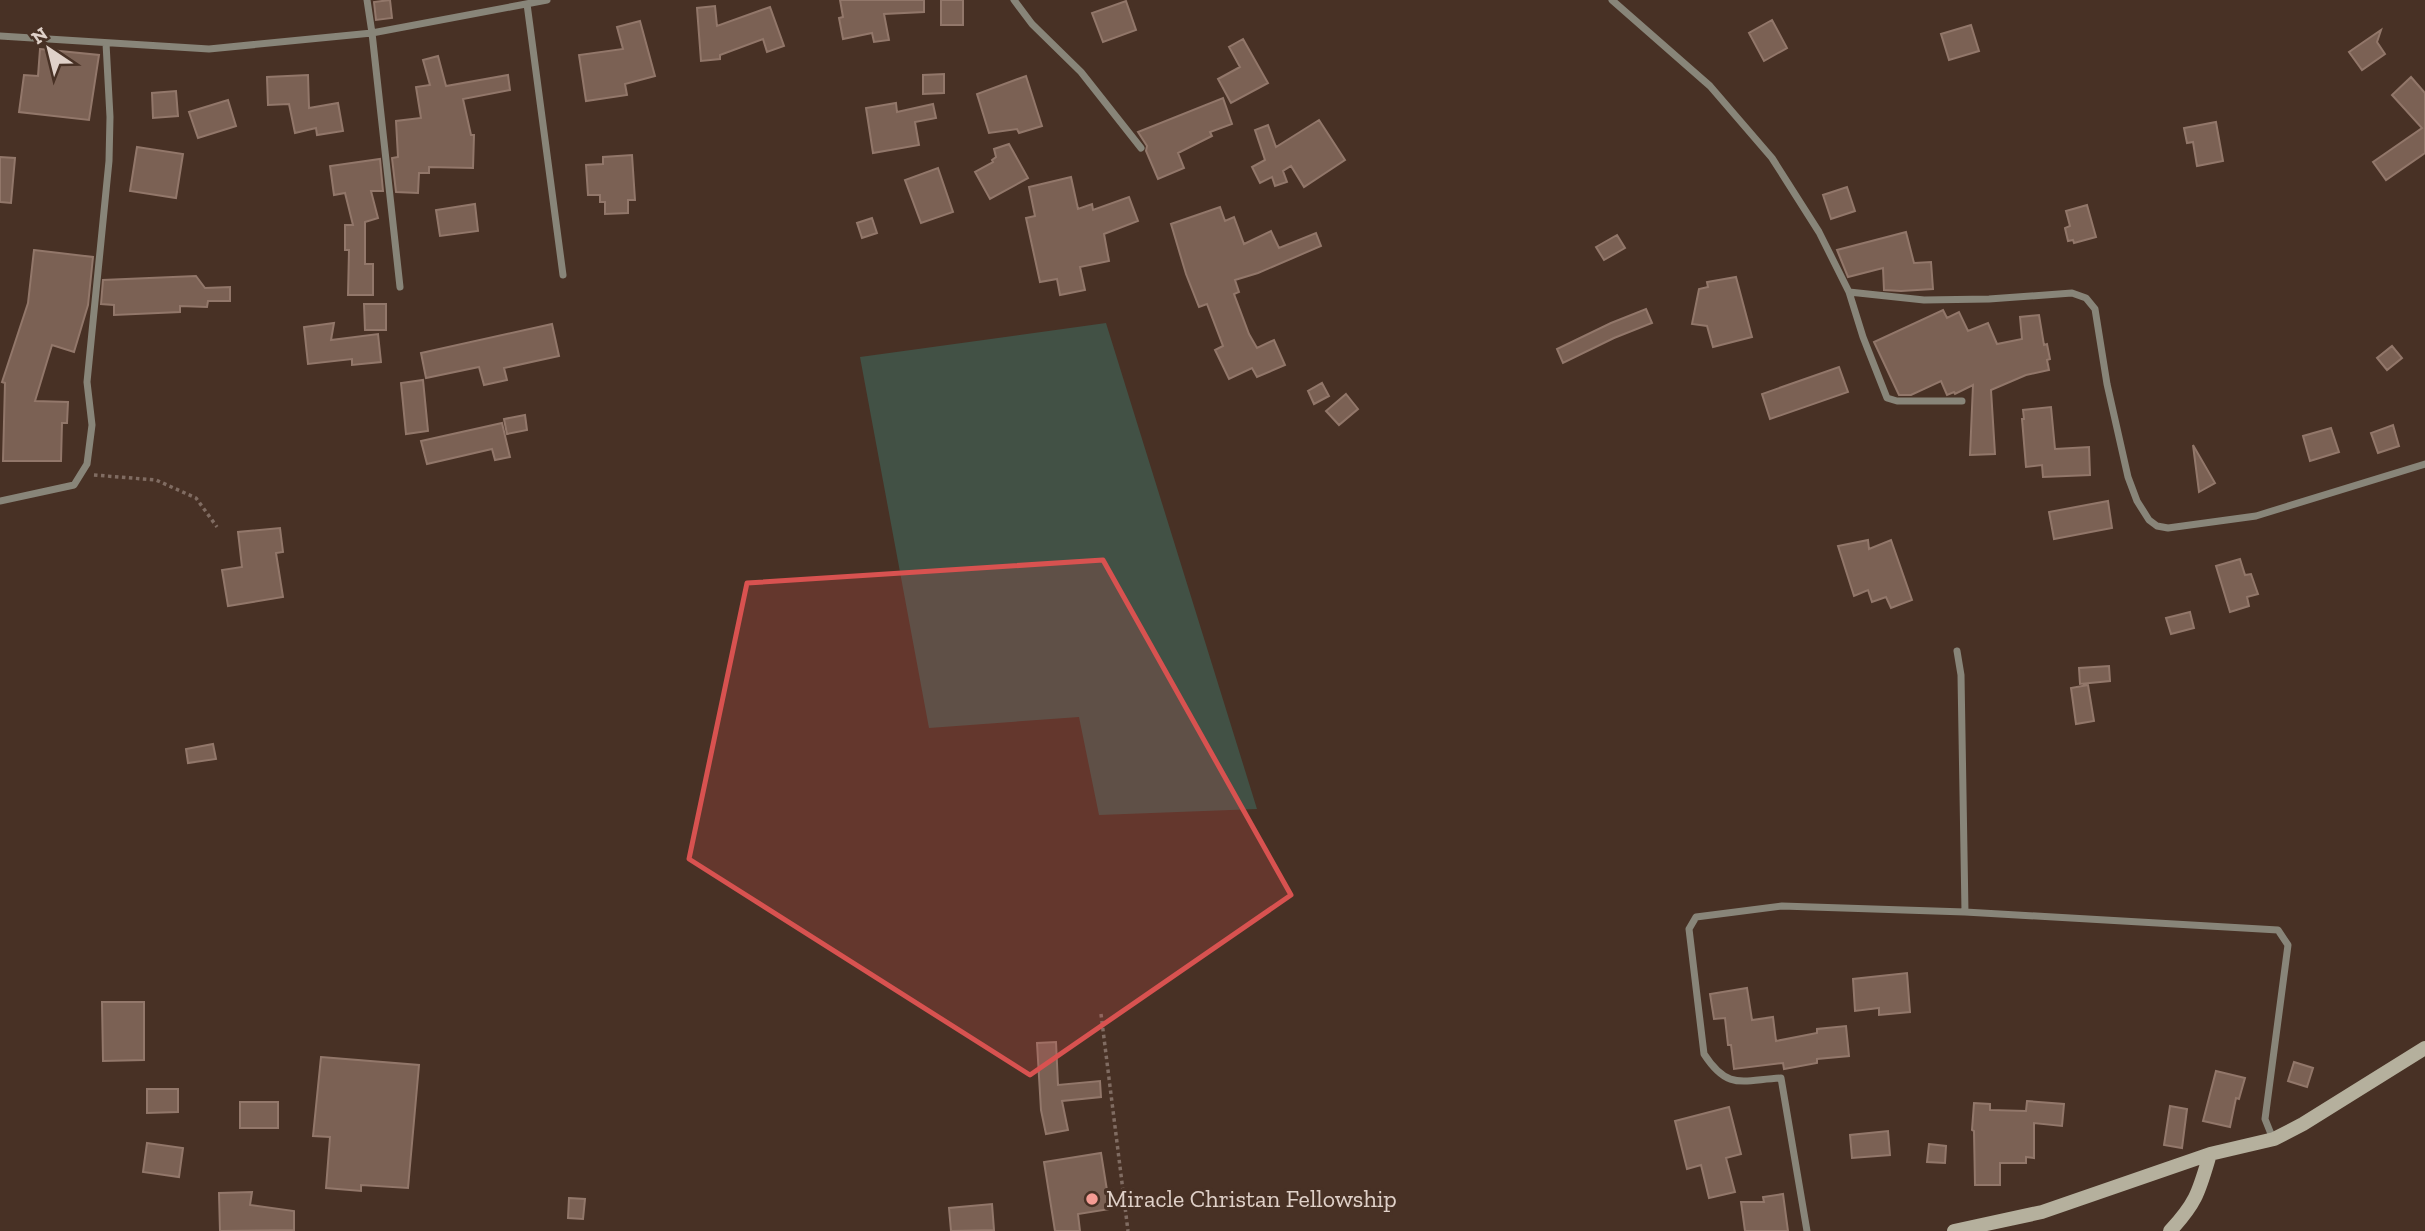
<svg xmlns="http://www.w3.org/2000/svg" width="2425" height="1231" font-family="'Zilla Slab',serif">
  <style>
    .green { fill: #425145 }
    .building { fill: #7b6154; stroke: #92776a; stroke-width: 2 }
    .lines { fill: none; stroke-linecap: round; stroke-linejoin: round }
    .path { stroke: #806c62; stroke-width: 3.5; stroke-dasharray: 3.5 3.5; stroke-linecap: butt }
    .street { stroke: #888579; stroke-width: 7 }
    .secondary { stroke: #b5b09d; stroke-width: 14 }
    .marked { fill: #d85250; fill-opacity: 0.2; stroke: #d85250; stroke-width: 5; stroke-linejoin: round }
    .poi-dot { fill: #f59c94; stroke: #483125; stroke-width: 2.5 }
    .labels { text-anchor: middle; stroke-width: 6; stroke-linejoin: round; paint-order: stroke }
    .poi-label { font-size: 24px; fill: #e0d1c9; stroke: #483125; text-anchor: start }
  </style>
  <rect width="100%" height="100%" fill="#483125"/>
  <path class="green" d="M 1106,323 L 1257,809 L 1099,815 L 1079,717 L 929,728 L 860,357 Z"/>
  <path class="building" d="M 390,0 L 392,18 L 376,20 L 374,2 Z
    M 840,0 L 924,0 L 924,12 L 884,14 L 889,40 L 874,42 L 872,33 L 843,39 L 839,18 L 843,17 Z
    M 941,0 L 963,0 L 963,25 L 941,25 Z
    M 1126,1 L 1136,30 L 1103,42 L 1092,13 Z
    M 715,6 L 717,26 L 770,7 L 784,46 L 767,52 L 763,39 L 720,55 L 720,59 L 701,61 L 697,8 Z
    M 1772,20 L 1787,48 L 1764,61 L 1749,33 Z
    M 640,21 L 655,76 L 625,84 L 627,95 L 586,101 L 579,55 L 623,49 L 617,27 Z
    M 1971,25 L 1979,51 L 1949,60 L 1941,34 Z
    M 2381,30 L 2377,42 L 2385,54 L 2362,70 L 2349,52 Z
    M 1243,39 L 1268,83 L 1231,103 L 1218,79 L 1240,67 L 1229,47 Z
    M 40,49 L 99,55 L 89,120 L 19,112 L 24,75 L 38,76 Z
    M 438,56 L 446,86 L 508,75 L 510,90 L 463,99 L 471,135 L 474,135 L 473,168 L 429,167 L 429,173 L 419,173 L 418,193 L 396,192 L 392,158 L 398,157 L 396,121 L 421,118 L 416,87 L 430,85 L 423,60 Z
    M 944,74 L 944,93 L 923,94 L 923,75 Z
    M 308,75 L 309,108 L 338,103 L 343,131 L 317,135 L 316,128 L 295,133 L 289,104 L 268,105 L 267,77 Z
    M 1026,76 L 1042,126 L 1019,133 L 1017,129 L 989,133 L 977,94 Z
    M 2411,77 L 2425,93 L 2425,153 L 2386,180 L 2373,162 L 2422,128 L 2392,95 Z
    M 176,91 L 178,116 L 153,118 L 152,93 Z
    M 1223,98 L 1232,124 L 1210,132 L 1212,136 L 1178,153 L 1184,168 L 1158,179 L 1146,151 L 1147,146 L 1138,132 Z
    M 228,100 L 236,126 L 198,138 L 189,112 Z
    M 896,103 L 897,112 L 933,104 L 936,118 L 915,122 L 919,145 L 873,153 L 866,108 Z
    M 1319,120 L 1345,160 L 1304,187 L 1291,166 L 1283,171 L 1287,182 L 1275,186 L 1272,177 L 1260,183 L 1252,167 L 1265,160 L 1255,130 L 1268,125 L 1276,147 Z
    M 2216,122 L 2223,161 L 2197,166 L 2193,142 L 2187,143 L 2184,128 Z
    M 1009,144 L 1028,178 L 990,199 L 975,172 L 993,162 L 992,160 L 996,157 L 994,149 Z
    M 137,147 L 183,154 L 176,198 L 130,191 Z
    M 632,155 L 635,200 L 628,200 L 628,213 L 605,214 L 605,202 L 600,202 L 600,195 L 588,195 L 586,165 L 603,164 L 603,157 Z
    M 0,157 L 15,158 L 11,203 L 0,202 Z
    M 380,159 L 383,191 L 371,191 L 378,218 L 365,222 L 365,264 L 373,264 L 373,295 L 348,295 L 349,250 L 345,250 L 345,225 L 353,225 L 345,193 L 334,195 L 330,166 Z
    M 938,168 L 953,212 L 921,223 L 905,180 Z
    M 1071,177 L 1078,209 L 1092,204 L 1093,210 L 1129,197 L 1138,221 L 1104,234 L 1109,261 L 1080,267 L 1085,290 L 1060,295 L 1057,279 L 1040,282 L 1026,218 L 1035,216 L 1029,187 Z
    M 1847,187 L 1855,211 L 1831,219 L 1823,195 Z
    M 475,204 L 478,231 L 440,236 L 436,210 Z
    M 2087,205 L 2096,237 L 2074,243 L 2073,240 L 2068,241 L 2065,228 L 2070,226 L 2066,211 Z
    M 1220,207 L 1225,221 L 1234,217 L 1244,244 L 1271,231 L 1279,248 L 1316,233 L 1321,246 L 1258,273 L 1235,280 L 1239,292 L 1234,294 L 1249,334 L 1257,348 L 1274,340 L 1285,365 L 1257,377 L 1252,368 L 1229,379 L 1215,350 L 1223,346 L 1207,304 L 1199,307 L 1186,274 L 1171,224 Z
    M 872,218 L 877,233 L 862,238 L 857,223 Z
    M 1906,232 L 1914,263 L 1931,262 L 1933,289 L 1901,291 L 1884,290 L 1883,268 L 1848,277 L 1837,250 Z
    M 1617,235 L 1625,248 L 1604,260 L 1596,247 Z
    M 34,250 L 93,257 L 88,305 L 74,352 L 52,345 L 35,401 L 68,402 L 67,423 L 62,423 L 61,461 L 3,461 L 5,383 L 2,382 L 28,303 Z
    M 196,276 L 205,288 L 230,287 L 230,301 L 208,301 L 207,307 L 180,306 L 180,312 L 114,315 L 114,305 L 101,304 L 103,280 Z
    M 1736,277 L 1752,337 L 1713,347 L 1707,326 L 1692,324 L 1699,289 L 1708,287 L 1707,282 Z
    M 364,304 L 386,304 L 386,330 L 365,330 Z
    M 1646,309 L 1652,323 L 1614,338 L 1563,363 L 1557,349 L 1611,323 Z
    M 1943,310 L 1947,318 L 1959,312 L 1968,331 L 1988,323 L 1997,344 L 2022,339 L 2020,317 L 2039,315 L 2044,345 L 2047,344 L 2050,359 L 2047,360 L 2049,370 L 2026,375 L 1991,390 L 1995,454 L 1970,455 L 1973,385 L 1955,394 L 1954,392 L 1947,395 L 1941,381 L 1911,395 L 1899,395 L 1874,342 Z
    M 334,323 L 331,340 L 378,334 L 381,362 L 352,365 L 352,359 L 308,364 L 304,327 Z
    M 552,324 L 559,356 L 504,368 L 507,380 L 484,385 L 479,367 L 426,378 L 421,353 Z
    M 2392,346 L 2402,358 L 2387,370 L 2377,358 Z
    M 1839,367 L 1848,392 L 1770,419 L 1762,394 Z
    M 423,380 L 428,431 L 406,434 L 401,383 Z
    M 1322,383 L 1329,396 L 1314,404 L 1308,391 Z
    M 1346,394 L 1358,409 L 1339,425 L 1326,411 Z
    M 2051,407 L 2055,449 L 2089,447 L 2090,475 L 2043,477 L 2042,465 L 2026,467 L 2022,419 L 2024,419 L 2023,410 Z
    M 525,415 L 527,430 L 507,434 L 504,419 Z
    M 502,423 L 510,457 L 495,460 L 492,449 L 427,464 L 421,441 Z
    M 2393,425 L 2399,446 L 2378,453 L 2371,433 Z
    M 2331,428 L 2339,452 L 2310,461 L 2303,436 Z
    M 2193,445 L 2215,483 L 2199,492 Z
    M 2108,501 L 2112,528 L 2054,539 L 2049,512 Z
    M 280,528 L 283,552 L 276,553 L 283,597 L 228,606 L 222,570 L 242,567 L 238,532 Z
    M 1868,540 L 1869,549 L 1891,540 L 1912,600 L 1891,608 L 1886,597 L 1872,602 L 1868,590 L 1854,596 L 1838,546 Z
    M 2240,559 L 2245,575 L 2251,574 L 2258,594 L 2247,597 L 2249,606 L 2230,612 L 2216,566 Z
    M 2190,612 L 2194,628 L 2171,634 L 2166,618 Z
    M 2109,666 L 2110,681 L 2080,684 L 2079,668 Z
    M 2088,685 L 2094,721 L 2076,724 L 2071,688 Z
    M 213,744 L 216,759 L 188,763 L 186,749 Z
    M 1907,973 L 1910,1012 L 1879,1015 L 1879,1008 L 1855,1011 L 1853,979 Z
    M 1747,988 L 1752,1020 L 1773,1017 L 1776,1041 L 1817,1033 L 1817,1029 L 1846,1026 L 1849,1056 L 1817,1059 L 1817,1063 L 1784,1069 L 1783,1063 L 1734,1069 L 1731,1045 L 1728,1045 L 1725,1018 L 1714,1019 L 1710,994 Z
    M 102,1002 L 144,1002 L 144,1060 L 103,1061 Z
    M 1056,1042 L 1058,1085 L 1100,1081 L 1101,1097 L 1062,1101 L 1068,1130 L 1046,1134 L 1041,1110 L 1037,1043 Z
    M 321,1057 L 419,1065 L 408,1188 L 361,1185 L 361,1191 L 326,1188 L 330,1137 L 313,1136 Z
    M 2294,1062 L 2313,1068 L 2307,1087 L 2288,1081 Z
    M 2216,1071 L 2245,1078 L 2239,1099 L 2236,1098 L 2230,1127 L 2203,1121 Z
    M 147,1089 L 178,1089 L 178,1112 L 147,1113 Z
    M 2027,1101 L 2064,1104 L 2062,1126 L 2034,1123 L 2034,1158 L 2026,1157 L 2026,1163 L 2000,1163 L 2000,1185 L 1975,1185 L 1974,1131 L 1972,1130 L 1974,1103 L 1990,1104 L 1990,1110 L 2026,1111 Z
    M 240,1102 L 278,1102 L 278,1128 L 240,1128 Z
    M 2170,1106 L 2187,1109 L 2182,1148 L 2164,1145 Z
    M 1729,1107 L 1741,1154 L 1726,1158 L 1735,1192 L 1709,1198 L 1701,1165 L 1687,1169 L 1675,1121 Z
    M 1888,1131 L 1890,1155 L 1852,1158 L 1850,1135 Z
    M 147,1143 L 183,1148 L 179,1177 L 143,1172 Z
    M 1929,1144 L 1946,1146 L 1945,1163 L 1927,1162 Z
    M 1101,1153 L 1110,1209 L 1078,1214 L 1080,1231 L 1055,1231 L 1044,1162 Z
    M 252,1192 L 250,1205 L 294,1211 L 294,1230 L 220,1231 L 219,1193 Z
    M 1783,1194 L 1788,1231 L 1745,1231 L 1741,1202 L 1764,1202 L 1763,1197 Z
    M 569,1198 L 585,1199 L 583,1219 L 568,1218 Z
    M 992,1204 L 994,1230 L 951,1231 L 949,1208 Z"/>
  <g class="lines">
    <path class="path" d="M 94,475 L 156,480 L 196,498 L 217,527
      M 1101,1014 L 1128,1231"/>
    <path class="street" d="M 367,0 L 372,33 L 400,287
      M 1014,0 L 1032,24 L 1081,72 L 1141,148
      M 1612,0 L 1710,86 L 1772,158 L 1819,232 L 1849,292 L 1924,300 L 1989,299 L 2072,293 L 2086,298 L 2095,309 L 2107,384 L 2128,477 L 2137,501 L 2149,520 L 2157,526 L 2168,528 L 2256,516 L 2425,464
      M 527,4 L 563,275
      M 0,36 L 209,49 L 372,33 L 547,0
      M 1849,292 L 1863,337 L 1887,398 L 1897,401 L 1962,401
      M 0,501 L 74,485 L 87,464 L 92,425 L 87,382 L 109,161 L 110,117 L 106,43
      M 1957,651 L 1961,675 L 1965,912 L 2278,930 L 2288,945 L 2265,1119 L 2273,1139
      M 1807,1231 L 1781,1078 C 1742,1080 1728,1091 1704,1054 L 1689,929 L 1696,917 L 1782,906 L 1965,912"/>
    <path class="secondary" d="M 1954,1231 L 2042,1212 L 2210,1154
      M 2170,1231 C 2197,1202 2199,1191 2210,1154 L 2274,1139 L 2303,1124 L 2425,1048"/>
  </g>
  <path class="marked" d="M 1103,560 L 1291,895 L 1030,1075 L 689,859 L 747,583 Z"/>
  <circle class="poi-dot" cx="1092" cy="1199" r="7"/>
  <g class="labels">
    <g class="poi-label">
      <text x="1106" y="1207">Miracle Christan Fellowship</text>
    </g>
  </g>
  <g transform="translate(49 49) rotate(325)" stroke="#483125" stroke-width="5" paint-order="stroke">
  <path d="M0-5L12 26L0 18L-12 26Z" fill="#e0d1c9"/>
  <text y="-10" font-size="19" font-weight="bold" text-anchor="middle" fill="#e0d1c9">N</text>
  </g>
</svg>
